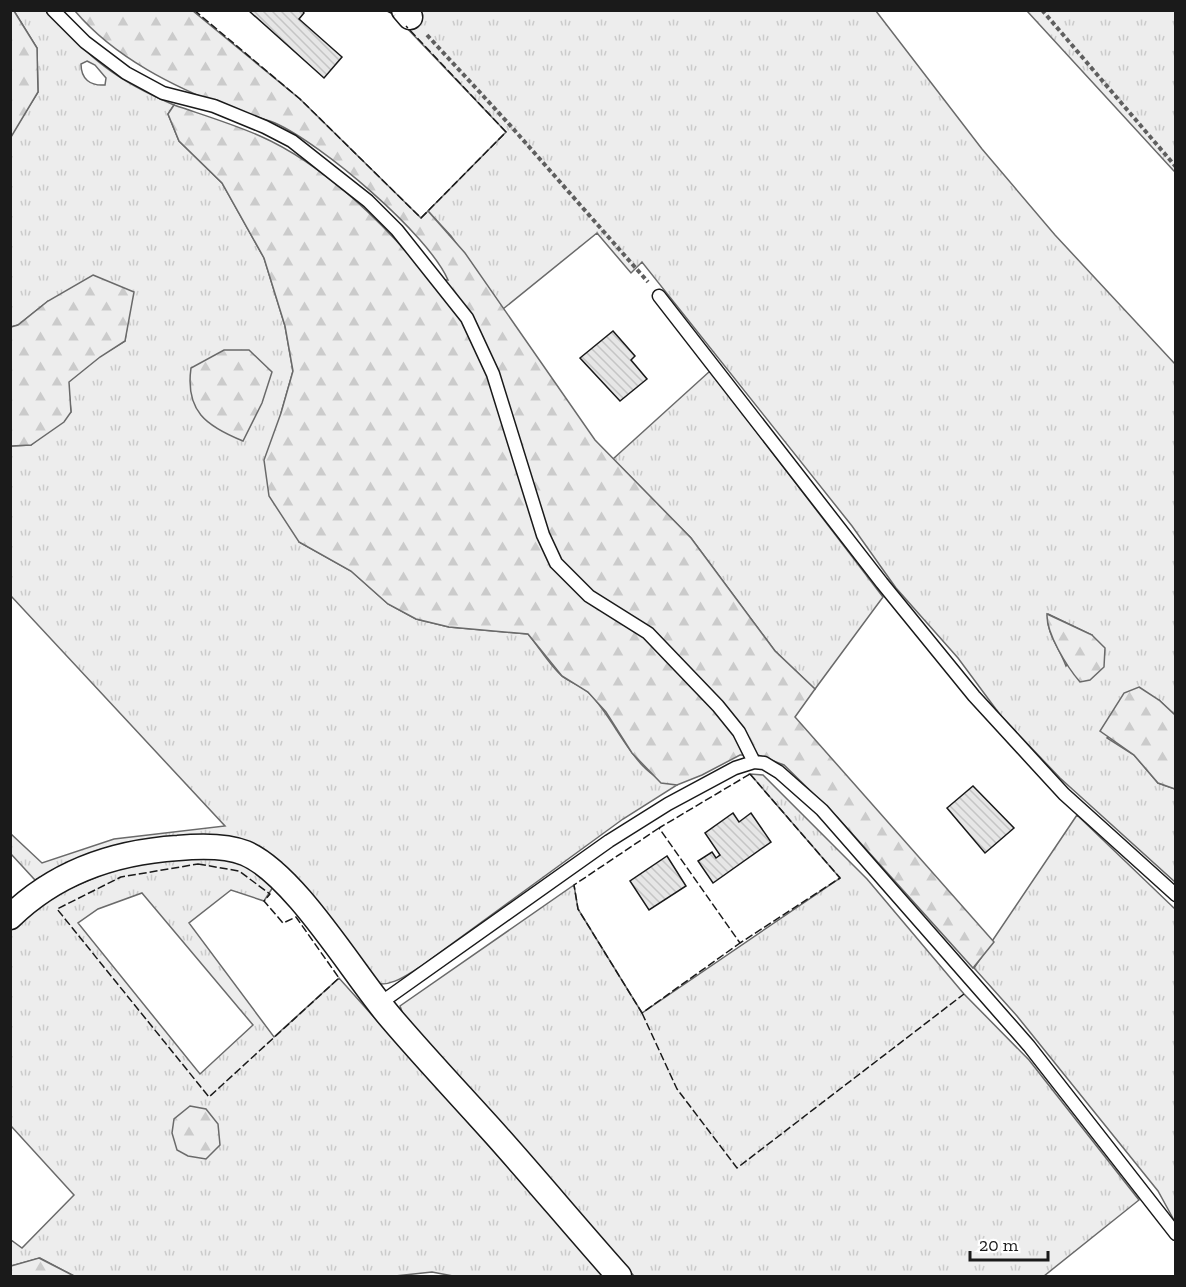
<svg xmlns="http://www.w3.org/2000/svg" width="1186" height="1287" font-family="'Zilla Slab',serif">
  <style>
    .grass { fill: url(#grass-tufts); stroke: #6a6a6a; stroke-width: 1.5; fill-rule: evenodd }
    .forest { fill: url(#forest-firs); stroke: #6a6a6a; stroke-width: 1.5 }
    .building { fill: url(#building-back-hatch); stroke: #1a1a1a; stroke-width: 1.5 }
    .lines { fill: none; stroke-linecap: round; stroke-linejoin: round }
    .service-casing { stroke: #1a1a1a; stroke-width: 15 }
    .minor-casing { stroke: #1a1a1a; stroke-width: 27 }
    .path { stroke: #5f5f5f; stroke-width: 4; stroke-dasharray: 4.5 3; stroke-linecap: butt }
    .service { stroke: #fff; stroke-width: 12 }
    .minor { stroke: #fff; stroke-width: 24 }
    .fence { stroke: #1a1a1a; stroke-width: 1.5; stroke-dasharray: 8 3; stroke-linecap: butt }
  </style>
  <defs>
    <pattern id="grass-tufts" width="24" height="20" patternUnits="userSpaceOnUse" patternTransform="scale(1.5)"><rect width="24" height="20" fill="#ededed"/><path d="M3 7l-1-3M5 7V3M7 7l1-3M15 17l-1-3M17 17v-4M19 17l1-3" fill="none" stroke="#cbcbcb"/></pattern>
    <pattern id="forest-firs" width="22" height="20" patternUnits="userSpaceOnUse" patternTransform="scale(1.5)"><rect width="22" height="20" fill="#ededed"/><path d="M5 1l3.5 6h-7zM16 11l3.5 6h-7z" fill="#cbcbcb"/></pattern>
    <pattern id="building-back-hatch" width="6" height="6" patternUnits="userSpaceOnUse" patternTransform="scale(1.5)"><rect width="6" height="6" fill="#e6e6e6"/><path d="M-1 5l2 2M0 0l6 6M5-1l2 2" fill="none" stroke="#c5c5c5"/></pattern>
  </defs>
  <rect width="100%" height="100%" fill="#fff"/>
  <path class="grass" d="M 411,10 L 876,11 L 982,149 L 1055,235 L 1175,364 L 1175,715 L 1159,700 L 1107,738 L 1134,755 L 1158,783 L 1175,789 L 1175,882 L 1060,778 L 1001,716 L 958,658 L 896,588 L 852,526 L 642,262 L 631,273 L 597,233 L 503,309 L 451,236 L 428,211 L 506,132 L 404,25 ZM 1048,614 L 1092,635 L 1066,666 C 1060,649 1045,631 1048,614 Z
    M 14,11 L 47,11 C 90,58 114,80 174,105 L 168,114 L 179,141 L 222,183 L 264,258 L 285,326 L 293,371 L 281,413 L 299,542 L 351,571 L 388,604 L 416,619 L 449,627 L 528,634 C 539,647 550,666 563,677 C 571,683 583,686 590,694 C 618,722 635,779 677,785 L 623,819 L 420,967 C 408,974 390,988 375,983 L 220,838 L 49,873 L 35,880 L 11,854 L 11,834 L 42,863 L 114,839 L 225,826 L 11,596 L 11,446 L 31,445 L 71,412 L 68,382 L 100,356 L 125,341 L 127,326 L 48,301 L 18,325 L 11,327 L 10,137 L 38,92 L 37,48 ZM 87,61 L 95,65 L 106,78 L 105,85 C 90,86 81,79 81,64 Z
    M 1027,11 L 1175,11 L 1175,172 L 1173,170 Z
    M 710,371 L 883,597 L 815,689 L 775,651 L 691,538 L 613,459 Z
    M 750,774 L 763,775 L 867,879 L 964,994 L 1029,1060 L 1139,1200 L 1044,1276 L 634,1276 L 404,1017 L 400,1006 L 574,885 L 578,909 L 642,1013 L 840,878 Z
    M 1077,815 L 1175,909 L 1175,1222 L 1158,1191 L 1017,1016 L 974,968 Z
    M 157,858 L 229,858 L 253,867 L 275,884 L 264,901 L 231,890 L 189,923 L 274,1037 L 339,978 L 605,1276 L 453,1276 L 432,1272 L 395,1276 L 74,1276 L 40,1258 L 11,1266 L 11,1240 L 22,1248 L 74,1195 L 11,1126 L 10,931 L 47,898 L 125,865 ZM 142,893 L 253,1025 L 200,1074 L 78,923 L 98,909 Z"/>
  <path class="forest" d="M 14,11 L 37,48 L 38,92 L 11,137 L 10,11 Z
    M 75,11 L 193,11 L 300,99 L 421,218 L 428,211 L 465,253 L 595,440 L 691,538 L 775,651 L 815,689 L 795,717 L 994,942 L 973,968 L 838,818 L 784,765 L 758,755 L 740,755 L 702,775 L 677,785 L 661,783 L 632,753 L 606,712 L 588,692 L 562,676 L 528,634 L 449,627 L 416,619 L 388,604 L 351,571 L 299,542 L 269,496 L 264,460 L 281,413 L 293,371 L 285,326 L 264,258 L 222,183 L 179,141 L 168,114 L 174,105 C 203,115 233,124 260,136 C 324,164 387,226 430,280 L 448,280 C 428,234 322,144 275,123 C 261,117 245,115 231,109 C 174,87 115,58 75,11 Z
    M 93,275 L 134,292 L 125,341 L 100,357 L 69,382 L 71,412 L 64,422 L 31,445 L 11,446 L 11,327 L 18,325 L 48,301 Z
    M 224,350 L 249,350 L 272,372 L 262,403 L 243,441 C 206,426 185,411 191,368 Z
    M 1047,614 L 1092,635 L 1105,648 L 1104,667 L 1090,680 L 1080,682 C 1067,667 1046,633 1047,614 Z
    M 1139,687 L 1159,700 L 1175,715 L 1175,789 L 1158,783 L 1134,755 L 1100,731 L 1124,693 Z
    M 190,1106 L 206,1109 L 218,1124 L 220,1145 L 206,1159 L 188,1156 L 177,1150 L 172,1133 L 174,1119 Z
    M 39,1258 L 74,1276 L 11,1276 L 11,1266 Z"/>
  <path class="building" d="M 248,10 L 302,10 L 304,13 L 299,19 L 342,57 L 324,78 Z
    M 613,331 L 635,356 L 631,360 L 647,379 L 620,401 L 580,358 Z
    M 973,786 L 1014,828 L 985,853 L 947,808 Z
    M 733,813 L 739,822 L 751,813 L 771,842 L 713,883 L 698,861 L 712,852 L 716,858 L 720,855 L 705,833 Z
    M 667,856 L 686,886 L 649,910 L 630,881 Z"/>
  <g class="lines">
    <defs>
      <path id="service" d="M 53,10 L 85,42 L 126,73 L 163,93 L 214,106 L 265,127 L 292,141 L 368,201 L 397,230 L 467,318 L 493,374 L 543,535 L 556,563 L 589,596 L 648,633 L 718,706 L 739,732 L 754,762
        M 659,296 L 882,583 L 974,696 L 1064,794 L 1176,895
        M 379,1004 L 609,841 L 668,804 L 735,768 L 754,762 L 764,763 L 779,772 L 822,810 L 1029,1046 L 1176,1234"/>
      <path id="minor" d="M 404,10 L 410,17
        M 10,917 C 56,872 115,852 178,848 C 199,846 225,845 245,853 C 295,874 354,975 391,1018 C 425,1058 462,1097 497,1136 C 538,1182 578,1230 619,1276"/>
    </defs>
    <use href="#service" class="service-casing"/>
    <use href="#minor" class="minor-casing"/>
    <path class="path" d="M 1042,10 L 1176,167
      M 427,35 L 509,124 L 648,282"/>
    <use href="#service" class="service"/>
    <use href="#minor" class="minor"/>
    <path class="fence" d="M 194,10 L 300,99 L 421,218 L 506,132 L 406,26
      M 385,10 L 395,15
      M 750,774 L 840,878 L 740,943 L 659,828 Z
      M 659,828 L 574,885 L 578,909 L 642,1013 L 740,943
      M 198,864 L 239,871 L 270,894 L 264,901 L 283,923 L 296,917 L 339,978 L 209,1097 L 57,909 L 121,877 Z
      M 642,1013 L 677,1089 L 737,1168 L 964,994"/>
  </g>
  <rect width="1186" height="1287" fill="none" stroke="#1a1a1a" stroke-width="24"/>
  <path d="M970 1251v9h78v-9" fill="none" stroke="#1a1a1a" stroke-width="3"/>
  <text x="979" y="1251" font-size="18" fill="#1a1a1a" stroke="#ffffff" stroke-width="4.5" paint-order="stroke">20 m</text>
</svg>
